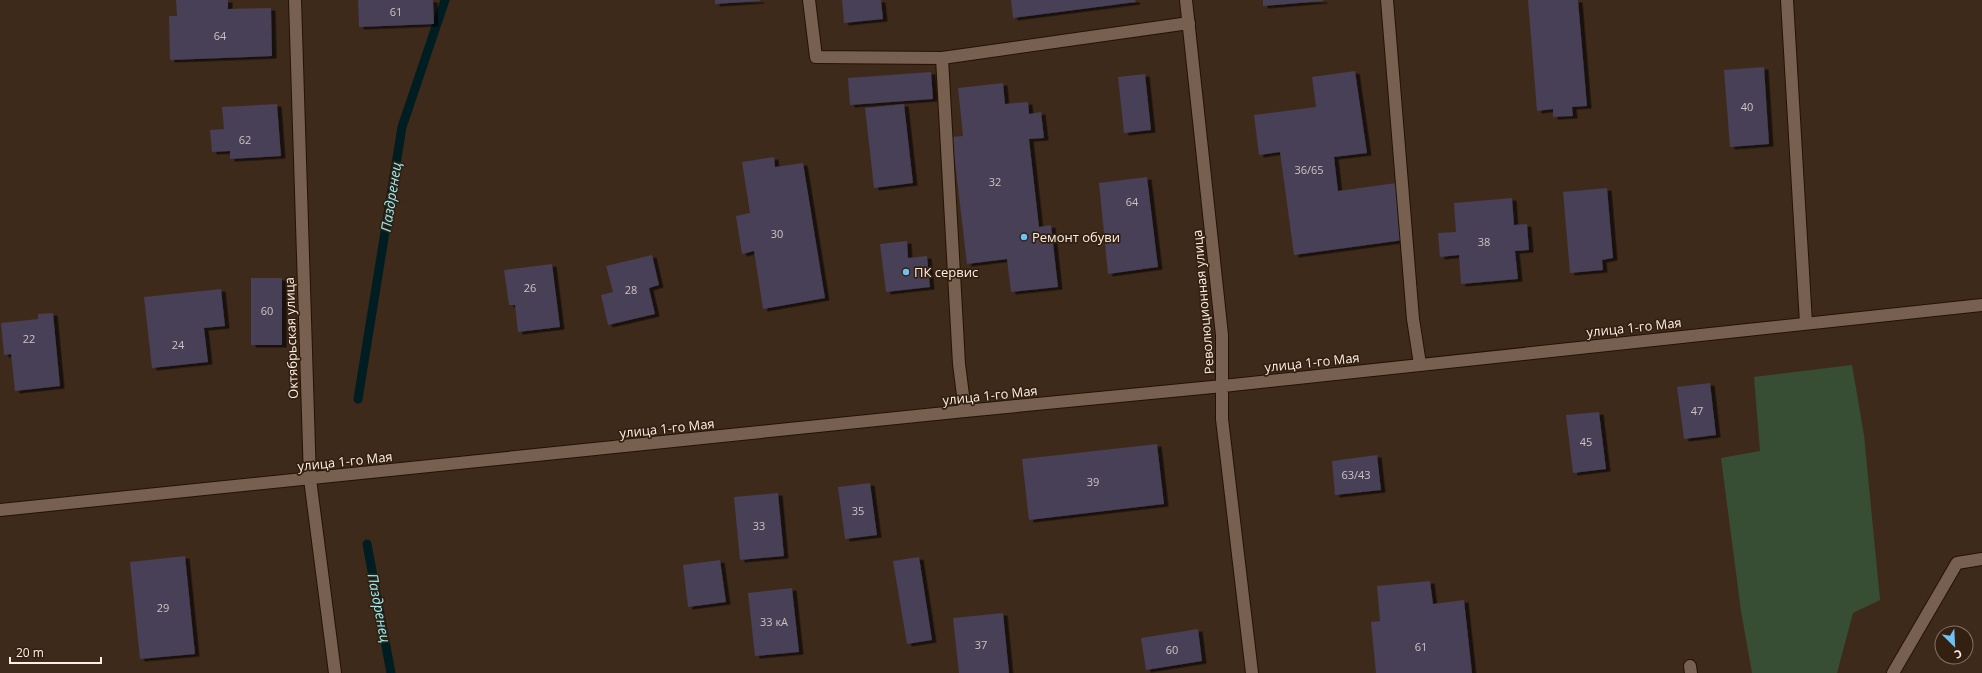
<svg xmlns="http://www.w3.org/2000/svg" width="1982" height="673" font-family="'Open Sans',sans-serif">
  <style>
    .green { fill: #374e34 }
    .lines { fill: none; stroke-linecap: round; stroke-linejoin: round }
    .stream { stroke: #001e22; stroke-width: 9 }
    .building { fill: #463f56; filter: url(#shadow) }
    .lane-casing { stroke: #251204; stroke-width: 14 }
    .street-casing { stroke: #251204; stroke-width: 14 }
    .secondary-casing { stroke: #251204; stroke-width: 14 }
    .lane { stroke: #77604f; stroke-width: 12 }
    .street { stroke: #77604f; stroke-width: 12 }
    .secondary { stroke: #77604f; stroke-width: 12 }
    .poi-dot { fill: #6dc2f3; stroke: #342011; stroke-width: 1.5 }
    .labels { text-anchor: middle; stroke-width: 3.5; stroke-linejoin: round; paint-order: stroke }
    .number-label { font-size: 11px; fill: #cfc3c1 }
    .poi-label { font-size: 13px; fill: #fdefe5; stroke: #342011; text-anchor: start }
    .street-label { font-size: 13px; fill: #fdefe5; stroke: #342011 }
    .water-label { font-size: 14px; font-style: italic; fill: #8df2fd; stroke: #342011 }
  </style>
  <defs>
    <filter id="shadow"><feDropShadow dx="4.5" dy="2.5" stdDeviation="0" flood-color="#0009"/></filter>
  </defs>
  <rect width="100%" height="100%" fill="#3e2a1b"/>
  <path class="green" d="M 1852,365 L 1864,435 L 1880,600 L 1853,613 L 1837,673 L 1752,673 L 1741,611 L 1721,458 L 1760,451 L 1754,377 Z"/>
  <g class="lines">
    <path class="stream" d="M 358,399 L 402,127 L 445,0
      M 367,544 L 391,673"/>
  </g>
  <path class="building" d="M 176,0 L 228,0 L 228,9 L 271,8 L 272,56 L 170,60 L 169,16 L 177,16 Z
    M 358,0 L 433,0 L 434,24 L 359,27 Z
    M 715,0 L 760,0 L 760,1 L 715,4 Z
    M 842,0 L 881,0 L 883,19 L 844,23 Z
    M 1011,0 L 1135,0 L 1136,2 L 1013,18 Z
    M 1263,0 L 1323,0 L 1323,1 L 1263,6 Z
    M 1528,0 L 1578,0 L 1587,106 L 1572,107 L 1573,116 L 1553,117 L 1553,109 L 1537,111 Z
    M 1764,67 L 1769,144 L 1730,147 L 1724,70 Z
    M 1355,71 L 1367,153 L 1334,157 L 1338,191 L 1396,183 L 1404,240 L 1294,255 L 1280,152 L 1259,155 L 1254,115 L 1316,107 L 1312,77 Z
    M 931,72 L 933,99 L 850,105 L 848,78 Z
    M 1145,74 L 1151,130 L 1124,133 L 1118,77 Z
    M 1003,83 L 1005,104 L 1028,102 L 1029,114 L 1041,112 L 1044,138 L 1029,139 L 1039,227 L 1051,225 L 1058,287 L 1011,292 L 1007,259 L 967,264 L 952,137 L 963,136 L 958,88 Z
    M 277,104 L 281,156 L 230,159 L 230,151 L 212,152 L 210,130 L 224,129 L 222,107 Z
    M 904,104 L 913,183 L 874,188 L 865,108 Z
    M 774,157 L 775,167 L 803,163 L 825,298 L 763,309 L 754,251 L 742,254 L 736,216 L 750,213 L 742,162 Z
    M 1147,177 L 1158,267 L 1108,274 L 1099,183 Z
    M 1607,188 L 1613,258 L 1602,260 L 1603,270 L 1570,273 L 1563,192 Z
    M 1512,198 L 1514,225 L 1527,224 L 1529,250 L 1515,251 L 1518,279 L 1461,284 L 1459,255 L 1440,257 L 1438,233 L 1456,232 L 1454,203 Z
    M 907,241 L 908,258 L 927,256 L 930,287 L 886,292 L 880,244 Z
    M 652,255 L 659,285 L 649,288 L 655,314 L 608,325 L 601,295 L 613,292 L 606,266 Z
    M 552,264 L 560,327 L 518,332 L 515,305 L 509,305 L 504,270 Z
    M 251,278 L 282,278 L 282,345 L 251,345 Z
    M 221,289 L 225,326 L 204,328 L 208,362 L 152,368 L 144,297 Z
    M 53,313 L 60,386 L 15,391 L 11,354 L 4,355 L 1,323 L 38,319 L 38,314 Z
    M 1710,383 L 1716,435 L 1684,439 L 1677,387 Z
    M 1599,412 L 1606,469 L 1573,473 L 1566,415 Z
    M 1157,444 L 1164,504 L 1029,520 L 1022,459 Z
    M 1377,455 L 1381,490 L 1335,495 L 1332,461 Z
    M 870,483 L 877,535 L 845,539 L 838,487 Z
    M 778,493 L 784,556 L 740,560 L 734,497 Z
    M 185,556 L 195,654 L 140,659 L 130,562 Z
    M 919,557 L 932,640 L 907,644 L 893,561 Z
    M 720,560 L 726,602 L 688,607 L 683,565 Z
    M 1430,581 L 1433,604 L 1464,600 L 1472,673 L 1376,673 L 1371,622 L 1380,621 L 1377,586 Z
    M 792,588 L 799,652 L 755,656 L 748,593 Z
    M 1003,613 L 1009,673 L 959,673 L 953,618 Z
    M 1198,629 L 1202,661 L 1146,670 L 1141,638 Z"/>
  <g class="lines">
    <defs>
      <path id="lane" d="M 809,0 L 816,57 L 942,58 L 1189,23
        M 1387,0 L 1413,319 L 1420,364
        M 1787,0 L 1806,323
        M 942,58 L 959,364 L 965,411
        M 1690,666 L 1691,673
        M 1893,673 L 1957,563 L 1982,559"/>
      <path id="street" d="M 295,0 L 310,479 L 335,673"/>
      <path id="secondary" d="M 1186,0 L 1222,335 L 1222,419 L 1252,673
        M 0,510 L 965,411 L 1223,386 L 1982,305"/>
    </defs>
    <use href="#lane" class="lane-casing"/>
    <use href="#street" class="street-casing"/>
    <use href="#secondary" class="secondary-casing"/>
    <use href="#lane" class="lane"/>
    <use href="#street" class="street"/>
    <use href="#secondary" class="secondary"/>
  </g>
  <g class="poi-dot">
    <circle cx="1024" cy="237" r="4"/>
    <circle cx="906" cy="272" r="4"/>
  </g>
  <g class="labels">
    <g class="number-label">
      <text x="396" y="16">61</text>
      <text x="220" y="40">64</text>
      <text x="1747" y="111">40</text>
      <text x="245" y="144">62</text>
      <text x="1309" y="174">36/65</text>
      <text x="995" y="186">32</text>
      <text x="1132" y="206">64</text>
      <text x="777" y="238">30</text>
      <text x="1484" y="246">38</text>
      <text x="530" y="292">26</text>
      <text x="631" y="294">28</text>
      <text x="267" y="315">60</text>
      <text x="29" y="343">22</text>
      <text x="178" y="349">24</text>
      <text x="1697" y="415">47</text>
      <text x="1586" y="446">45</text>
      <text x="1356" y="479">63/43</text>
      <text x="1093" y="486">39</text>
      <text x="858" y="515">35</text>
      <text x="759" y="530">33</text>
      <text x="163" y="612">29</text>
      <text x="774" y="626">33 кА</text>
      <text x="981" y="649">37</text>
      <text x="1421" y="651">61</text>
      <text x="1172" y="654">60</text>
    </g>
    <g class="poi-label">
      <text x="1032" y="242">Ремонт обуви</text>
      <text x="914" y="277">ПК сервис</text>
    </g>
    <g class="street-label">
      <text transform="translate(1203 302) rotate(-95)" y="5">Революционная улица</text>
      <text transform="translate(1634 327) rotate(-6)" y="5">улица 1-го Мая</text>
      <text transform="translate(291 338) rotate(-92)" y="5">Октябрьская улица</text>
      <text transform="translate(1312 362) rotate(-6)" y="5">улица 1-го Мая</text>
      <text transform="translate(990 395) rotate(-6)" y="5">улица 1-го Мая</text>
      <text transform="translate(667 428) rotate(-6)" y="5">улица 1-го Мая</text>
      <text transform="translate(345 461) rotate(-6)" y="5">улица 1-го Мая</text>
    </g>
    <g class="water-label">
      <text transform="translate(391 197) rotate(-81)" y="5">Паздренец</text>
      <text transform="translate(379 608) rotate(79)" y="5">Паздренец</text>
    </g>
  </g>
  <g transform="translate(1954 645) rotate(156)"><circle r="19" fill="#342011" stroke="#847366"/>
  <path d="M0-3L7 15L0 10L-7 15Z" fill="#6dc2f3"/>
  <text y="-6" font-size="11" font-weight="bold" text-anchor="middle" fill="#fdefe5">С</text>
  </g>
  <path d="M10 657v6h91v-6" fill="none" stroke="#fdefe5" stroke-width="2"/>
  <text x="16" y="657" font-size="12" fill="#fdefe5" stroke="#342011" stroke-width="3" paint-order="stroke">20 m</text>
</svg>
